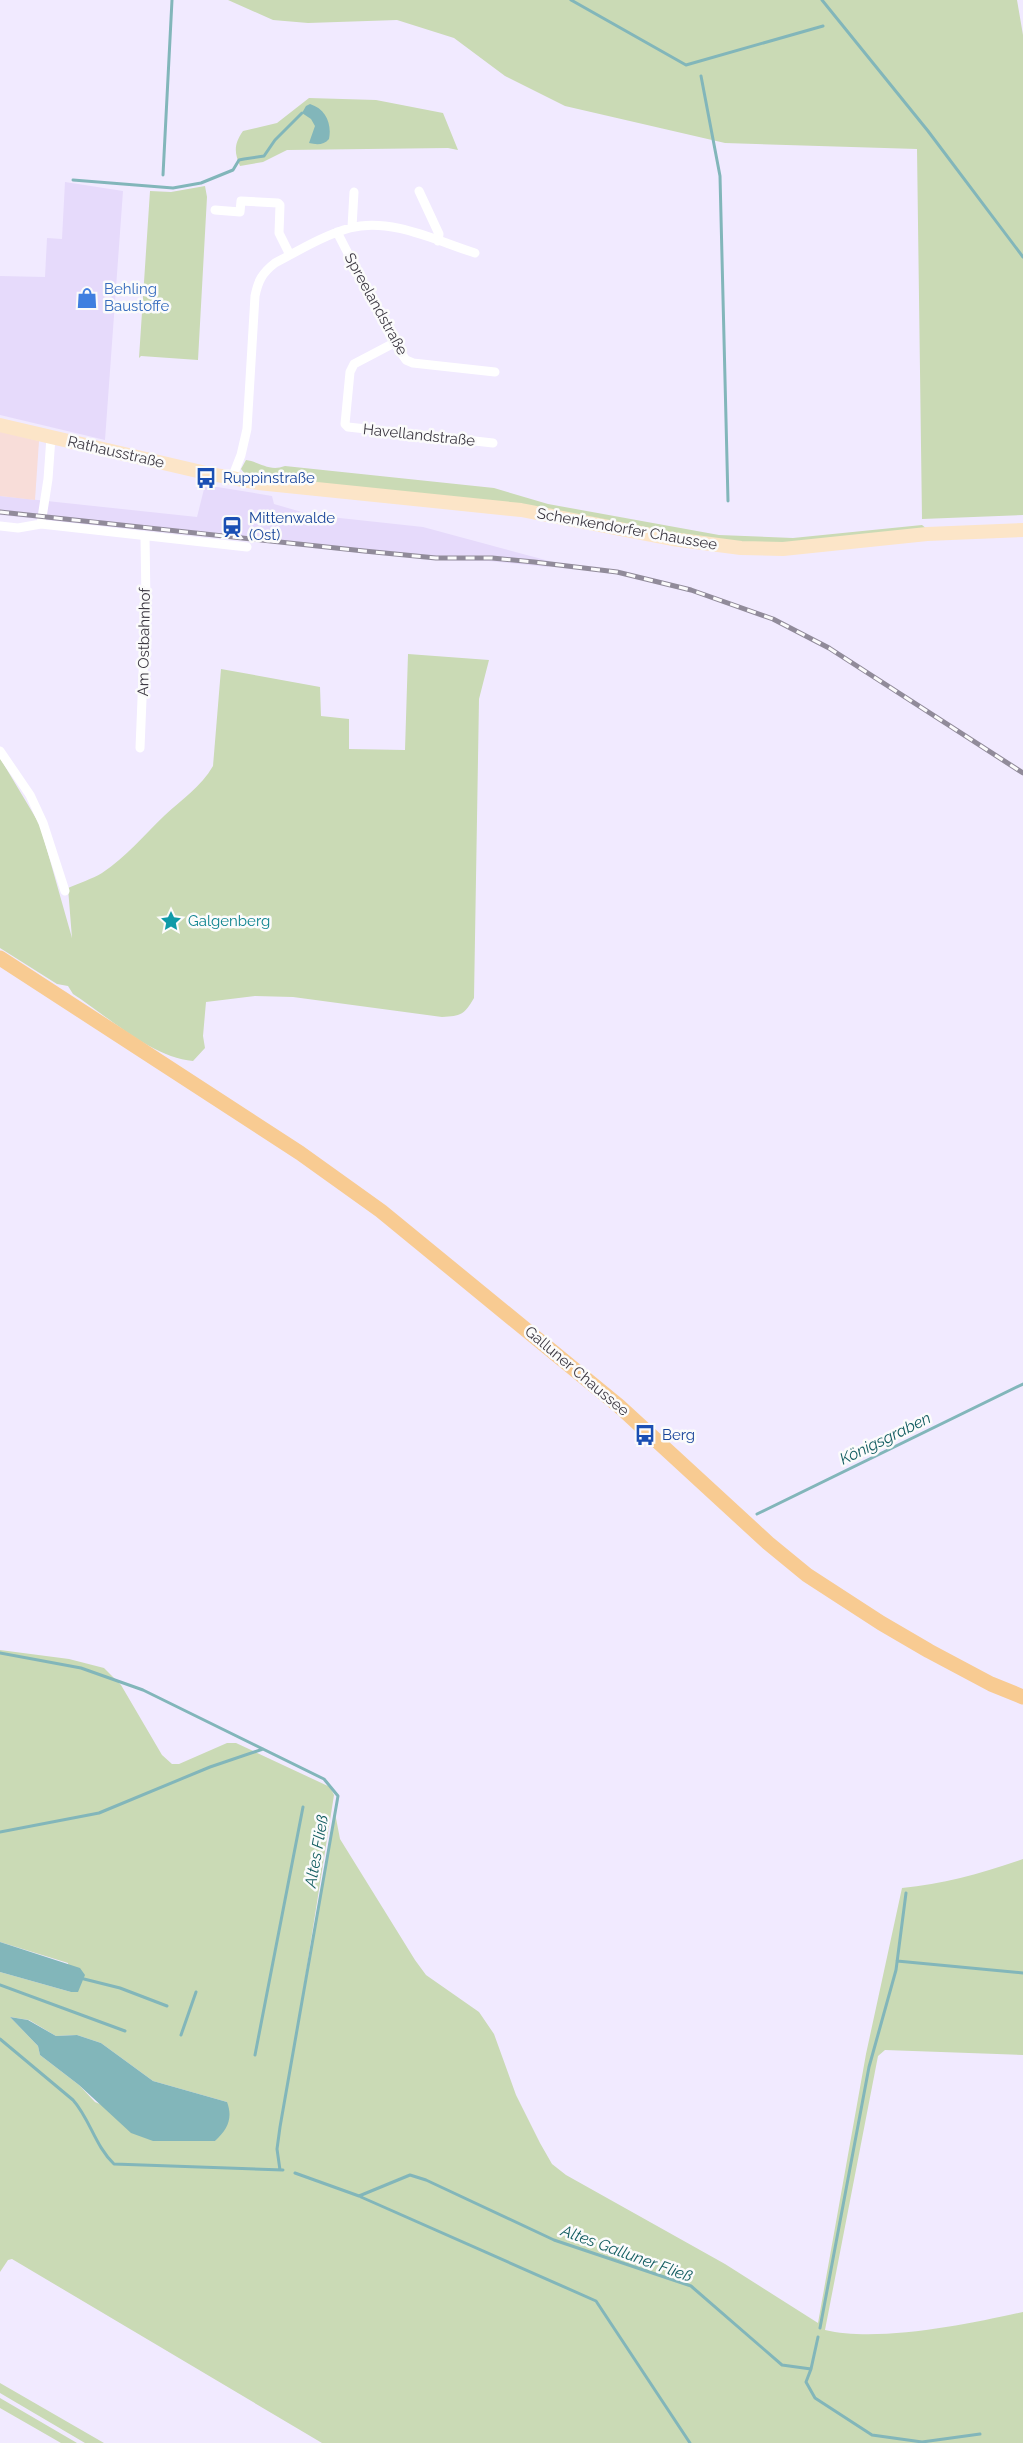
<svg xmlns="http://www.w3.org/2000/svg" width="1023" height="2443" font-family="Raleway,sans-serif">
  <style>
    .built { fill: #e6dafb }
    .industrial { fill: #f8ddd9 }
    .green { fill: #cadab5; fill-rule: evenodd }
    .water { fill: #82b6ba }
    .lines { fill: none; stroke-linecap: round; stroke-linejoin: round }
    .stream { stroke: #82b6ba; stroke-width: 3 }
    .street { stroke: #fff; stroke-width: 9 }
    .secondary { stroke: #fce5c8; stroke-width: 14 }
    .primary { stroke: #f8cb92; stroke-width: 15 }
    .rail-casing { stroke: #918b9a; stroke-width: 5 }
    .rail { stroke: #fbfbfb; stroke-width: 3; stroke-dasharray: 9; stroke-linecap: butt }
    .labels { text-anchor: middle; stroke-width: 5; stroke-linejoin: round; paint-order: stroke }
    .shop-label { font-size: 15px; fill: #366cbe; stroke: #fbfbfb; text-anchor: start }
    .street-label { font-size: 15px; fill: #3c3842; stroke: #fbfbfb }
    .transit-label { font-size: 15px; fill: #164399; stroke: #fbfbfb; text-anchor: start }
    .culture-label { font-size: 15px; fill: #0d838f; stroke: #fbfbfb; text-anchor: start }
    .water-label { font-size: 16px; font-style: italic; fill: #135d61; stroke: #fbfbfb }
  </style>
  <rect width="100%" height="100%" fill="#f1eaff"/>
  <path class="built" d="M 65,182 L 123,191 L 105,440 L 0,415 L 0,276 L 45,277 L 47,238 L 62,239 Z
    M 205,485 L 272,496 L 274,504 L 312,515 L 423,527 L 549,561 L 548,567 L 488,561 L 436,560 L 0,515 L 0,496 L 197,517 Z"/>
  <path class="industrial" d="M 0,431 L 39,441 L 35,500 L 0,496 Z"/>
  <path class="green" d="M 228,0 L 1017,0 L 1023,35 L 1023,515 L 922,519 L 917,149 L 725,143 L 565,106 L 505,76 L 454,38 L 397,20 L 308,23 L 273,20 Z
    M 309,98 L 376,100 L 443,113 L 458,150 L 448,148 L 287,150 L 263,162 L 240,166 C 234,152 234,144 243,131 L 277,123 Z
    M 205,186 L 207,197 L 198,360 L 141,356 L 139,358 L 150,191 L 171,192 Z
    M 246,460 C 260,462 269,472 285,466 L 494,488 L 548,504 L 719,535 L 793,538 L 922,525 L 927,529 L 783,543 L 741,543 L 258,477 L 245,474 L 241,469 Z
    M 408,654 L 489,660 L 479,699 L 474,998 C 464,1015 461,1016 442,1017 L 293,997 L 255,996 L 206,1002 L 203,1036 L 205,1048 L 193,1061 C 153,1058 107,1016 73,994 L 68,986 L 57,984 L 0,948 L 0,758 L 40,825 L 72,938 L 68,888 C 79,883 92,879 102,873 C 126,857 144,835 164,816 C 182,799 201,787 213,766 L 221,669 L 320,687 L 321,716 L 349,719 L 349,749 L 405,750 Z
    M 0,1650 L 69,1659 L 104,1668 L 121,1685 L 162,1755 L 172,1764 L 179,1764 L 227,1743 L 236,1743 L 330,1787 L 334,1795 L 294,2048 L 335,1813 L 340,1839 L 415,1960 L 426,1975 L 479,2012 L 494,2034 L 516,2095 L 540,2143 L 552,2164 L 566,2175 L 725,2264 L 818,2323 L 866,2054 L 902,1888 C 943,1884 983,1873 1023,1859 L 1023,2055 L 885,2050 L 878,2056 L 825,2330 C 878,2343 969,2324 1023,2312 L 1023,2443 L 322,2443 L 12,2259 L 8,2260 L 0,2272 L 0,1972 L 71,1992 L 68,1963 L 0,1942 ZM 10,2017 L 29,2020 L 56,2036 L 77,2035 L 101,2043 L 153,2081 L 227,2102 L 215,2141 L 185,2140 L 95,2102 L 79,2085 L 40,2055 L 38,2046 Z
    M 0,2383 L 104,2443 L 85,2443 L 0,2393 Z
    M 0,2398 L 77,2443 L 61,2443 L 0,2408 Z"/>
  <path class="water" d="M 310,104 C 326,109 332,124 329,139 C 324,145 317,145 309,143 L 315,126 L 311,119 L 302,113 L 306,106 Z
    M 0,1942 L 80,1968 L 85,1975 L 78,1992 L 71,1992 L 0,1972 Z
    M 10,2017 L 28,2020 L 56,2036 L 77,2035 L 101,2043 L 153,2081 L 227,2102 C 233,2118 228,2129 215,2141 L 153,2141 L 131,2133 L 79,2085 L 40,2055 L 38,2046 Z"/>
  <g class="lines">
    <path class="stream" d="M 571,0 L 686,65 L 823,26
      M 822,0 L 928,131 L 1023,257
      M 701,76 L 720,176 L 728,501
      M 163,175 L 172,0
      M 73,180 L 173,188 L 201,183 L 233,170 L 239,160 L 244,159 L 264,156 L 275,140 L 302,113
      M 757,1514 L 1023,1384
      M 0,1653 L 81,1668 L 143,1690 L 324,1779 L 338,1796 L 280,2127 L 277,2149 L 280,2170
      M 0,1832 L 99,1813 L 210,1767 L 263,1749
      M 897,1961 L 1023,1973
      M 84,1979 L 120,1988 L 167,2006
      M 0,1985 L 125,2031
      M 181,2035 L 196,1992
      M 0,2039 L 73,2100 C 90,2119 95,2146 114,2164 L 283,2170
      M 255,2055 L 303,1807
      M 295,2173 L 359,2196 L 410,2175 L 426,2180 L 554,2240 L 691,2286 L 782,2365 L 811,2369 L 806,2382 L 815,2398 L 872,2435 L 922,2442 L 980,2434
      M 361,2197 L 596,2301 L 690,2443
      M 820,2328 L 869,2067 L 896,1970 L 906,1893
      M 811,2369 L 818,2337"/>
    <path class="street" d="M 419,191 L 439,234 L 438,241
      M 215,210 L 240,212 L 241,201 L 278,203 L 280,205 L 279,233 L 290,255
      M 352,227 L 354,192
      M 337,232 L 394,343 L 406,360 L 413,363 L 495,372
      M 394,343 L 354,364 L 350,372 L 345,424 L 348,427 L 493,443
      M 232,478 L 241,455 L 247,429 L 255,296 C 258,281 262,273 275,263 C 298,251 324,235 350,228 C 390,217 437,241 475,253
      M 41,524 L 48,479 L 51,437
      M 0,526 L 18,528 L 41,524 L 247,547
      M 140,748 L 146,602 L 145,536
      M 0,751 L 30,795 L 43,823 L 65,891"/>
    <path class="secondary" d="M 0,425 L 206,473 L 258,483 L 521,510 L 672,539 L 741,548 L 783,549 L 927,534 L 1023,530"/>
    <path class="primary" d="M 0,958 L 300,1153 L 381,1211 L 619,1406 L 768,1543 L 807,1575 L 881,1623 L 929,1651 L 991,1684 L 1023,1697"/>
    <defs>
      <path id="rail" d="M 0,512 L 364,551 L 436,558 L 492,558 L 534,562 L 617,572 L 691,590 L 773,619 L 829,648 L 1023,773"/>
    </defs>
    <use href="#rail" class="rail-casing"/>
    <use href="#rail" class="rail"/>
  </g>
  <defs>
    <symbol id="shop-bare" viewBox="-9 -9 18 18"><path d="M-5-2.5h2.3a2.7 3.5 0 0 1 5.4 0H5L5.5 6h-11ZM-1.5-2.5h3a1.5 2.3 0 0 0-3 0Z" fill="#3f7fe0" stroke="#fbfbfb" stroke-width="2.5" paint-order="stroke"/></symbol>
    <symbol id="bus-bare" viewBox="-9 -9 18 18"><path d="M-5-6H5V4H4V6H2V4H-2V6H-4V4H-5ZM-3.5-4V0h7V-4ZM-3.5 1.2v1.5H-2V1.2ZM2 1.2v1.5H3.5V1.2Z" fill="#1a4fb4" stroke="#fbfbfb" stroke-width="2.5" paint-order="stroke"/></symbol>
    <symbol id="station-bare" viewBox="-9 -9 18 18"><path d="M-3-6H3Q5-6 5-4V2Q5 4 3 4L4.5 6H3L1.5 4h-3L-3 6H-4.5L-3 4Q-5 4-5 2V-4Q-5-6-3-6ZM-3.5-4v3h7v-3ZM-3.5 1v1.5H-2V1ZM2 1v1.5H3.5V1Z" fill="#1a4fb4" stroke="#fbfbfb" stroke-width="2.5" paint-order="stroke"/></symbol>
    <symbol id="sight-bare" viewBox="-9 -9 18 18"><path d="M0-6L1.8-2.2L6-1.7L2.9 1.2L3.7 5.4L0 3.3L-3.7 5.4L-2.9 1.2L-6-1.7L-1.8-2.2Z" fill="#0f9aa8" stroke="#fbfbfb" stroke-width="2.5" paint-order="stroke"/></symbol>
  </defs>
  <g fill-rule="evenodd">
    <use href="#shop-bare" x="72" y="283" width="30" height="30"/>
    <use href="#bus-bare" x="191" y="463" width="30" height="30"/>
    <use href="#station-bare" x="217" y="512" width="30" height="30"/>
    <use href="#sight-bare" x="156" y="906" width="30" height="30"/>
    <use href="#bus-bare" x="630" y="1420" width="30" height="30"/>
  </g>
  <g class="labels">
    <g class="shop-label">
      <text x="104" y="294">Behling<tspan x="104" dy="17">Baustoffe</tspan></text>
    </g>
    <g class="street-label">
      <text transform="translate(376 304) rotate(61)" y="5">Spreelandstraße</text>
      <text transform="translate(419 435) rotate(6)" y="5">Havellandstraße</text>
      <text transform="translate(116 452) rotate(13)" y="5">Rathausstraße</text>
      <text transform="translate(627 529) rotate(10)" y="5">Schenkendorfer Chaussee</text>
      <text transform="translate(144 642) rotate(-89)" y="5">Am Ostbahnhof</text>
      <text transform="translate(577 1371) rotate(40)" y="5">Galluner Chaussee</text>
    </g>
    <g class="transit-label">
      <text x="223" y="483">Ruppinstraße</text>
      <text x="249" y="523">Mittenwalde<tspan x="249" dy="17">(Ost)</tspan></text>
      <text x="662" y="1440">Berg</text>
    </g>
    <g class="culture-label">
      <text x="188" y="926">Galgenberg</text>
    </g>
    <g class="water-label">
      <text transform="translate(885 1438) rotate(-26)" y="6">Königsgraben</text>
      <text transform="translate(316 1851) rotate(-80)" y="6">Altes Fließ</text>
      <text transform="translate(627 2253) rotate(20)" y="6">Altes Galluner Fließ</text>
    </g>
  </g>
</svg>
